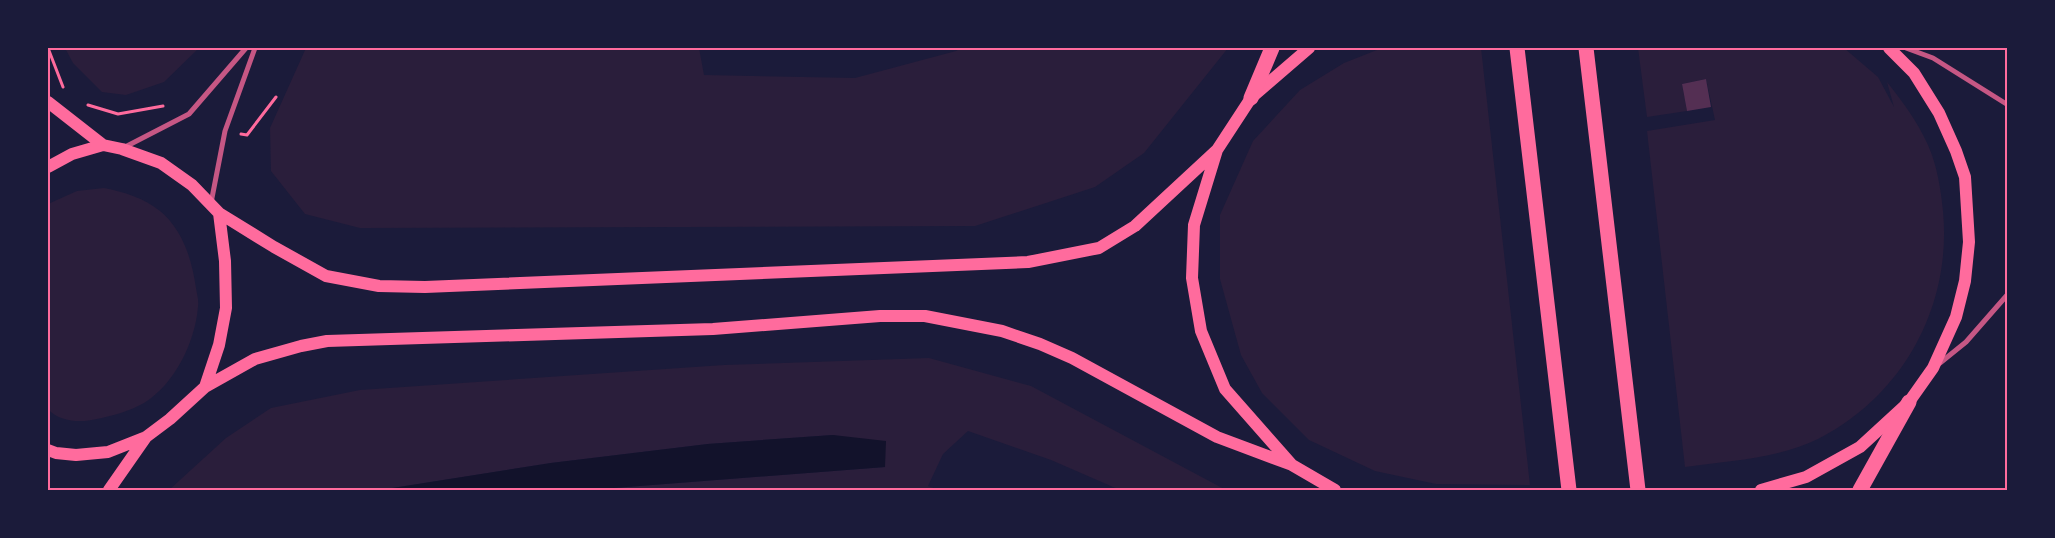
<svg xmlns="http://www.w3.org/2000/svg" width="2055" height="538" font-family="'Nunito Sans',sans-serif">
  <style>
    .green { fill: #2a1e3b }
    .water { fill: #12122b }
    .building { fill: #542f53 }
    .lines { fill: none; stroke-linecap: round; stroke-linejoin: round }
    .path { stroke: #ff6b9d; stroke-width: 3 }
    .minor { stroke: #c65784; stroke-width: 5 }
    .primary { stroke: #ff6b9d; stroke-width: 12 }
    .motorway { stroke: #ff6b9d; stroke-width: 15 }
    .neatline { fill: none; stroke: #ff6b9d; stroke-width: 2 }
  </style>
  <rect width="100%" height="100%" fill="#1b1b3a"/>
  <path class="green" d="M 65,48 L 199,48 L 164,82 L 126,95 L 102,92 L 73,63 Z
    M 306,48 L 699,48 L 704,75 L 855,78 L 956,51 L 961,48 L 1228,48 L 1144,153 L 1095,187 L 975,226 L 360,228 L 305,214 L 271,171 L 270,128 Z
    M 1382,48 L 1481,48 L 1530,485 L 1436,484 L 1375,471 L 1309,440 L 1262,393 L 1241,355 L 1220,279 L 1220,215 L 1253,141 L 1300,90 L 1344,63 Z
    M 1638,48 L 1844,48 L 1878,77 L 1894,107 L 1887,82 C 1903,102 1917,121 1928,145 C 1937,165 1941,190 1943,211 C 1952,306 1903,396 1818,439 C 1777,459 1729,461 1685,467 L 1647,131 L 1715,120 L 1706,79 L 1682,84 L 1687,111 L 1647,117 Z
    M 104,188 C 124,192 144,198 160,211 C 183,230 192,260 196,288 C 197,294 199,301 198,307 C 195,342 175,384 144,403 C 130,411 112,416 97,419 C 81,423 59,422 48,409 L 48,204 L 77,191 Z
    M 929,358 L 1031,386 L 1226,490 L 1120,490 L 1051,460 L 968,431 L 943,454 L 928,486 L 939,490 L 588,490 L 885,467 L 833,435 L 708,444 L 551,463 L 380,490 L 169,490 L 226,438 L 271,408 L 360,390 L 724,365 Z"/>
  <path class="water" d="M 833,435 L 886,441 L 885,467 L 588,490 L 380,490 L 551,463 L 708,444 Z"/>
  <path class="building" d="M 1706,79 L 1711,107 L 1687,111 L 1682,84 Z"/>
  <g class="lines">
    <path class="path" d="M 48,48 L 63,87
      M 88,105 L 118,114 L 163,106
      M 241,134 L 247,135 L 276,97"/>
    <path class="minor" d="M 1906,48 L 1933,58 L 2008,105
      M 125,147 L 189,114 L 246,48
      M 211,203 L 225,131 L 255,48
      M 1940,363 L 1966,342 L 2008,294"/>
    <path class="primary" d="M 1309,48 L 1251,98 L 1217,150 L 1194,225 L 1192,278 L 1201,331 L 1225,389 L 1292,465 L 1335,490
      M 48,102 L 103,145
      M 48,167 L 72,154 L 103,145 L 122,149 L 161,163 L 192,185 L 219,213 L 225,261 L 226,308 L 219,345 L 205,387 L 170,419 L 146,437 L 108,452 L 76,455 L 56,453 L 48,450
      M 219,213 L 274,247 L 326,276 L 379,286 L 425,287 L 1028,262 L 1099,248 L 1135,226 L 1217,150
      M 205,387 L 255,359 L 301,346 L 327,341 L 713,329 L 880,316 L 925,316 L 1002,331 L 1040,344 L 1072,358 L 1217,437 L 1292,465
      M 109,490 L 146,437
      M 1761,490 L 1806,477 L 1860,447 L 1909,402 L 1933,368 L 1956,317 L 1965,281 L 1969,242 L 1965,177 L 1956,151 L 1939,113 L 1914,73 L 1889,48"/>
    <path class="motorway" d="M 1517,48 L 1569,490
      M 1586,48 L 1638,490
      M 1251,98 L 1272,48
      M 1860,490 L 1909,402"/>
  </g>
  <rect width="2055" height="538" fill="none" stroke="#1b1b3a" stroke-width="98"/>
  <rect x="49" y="49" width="1957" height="440" class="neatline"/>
</svg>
